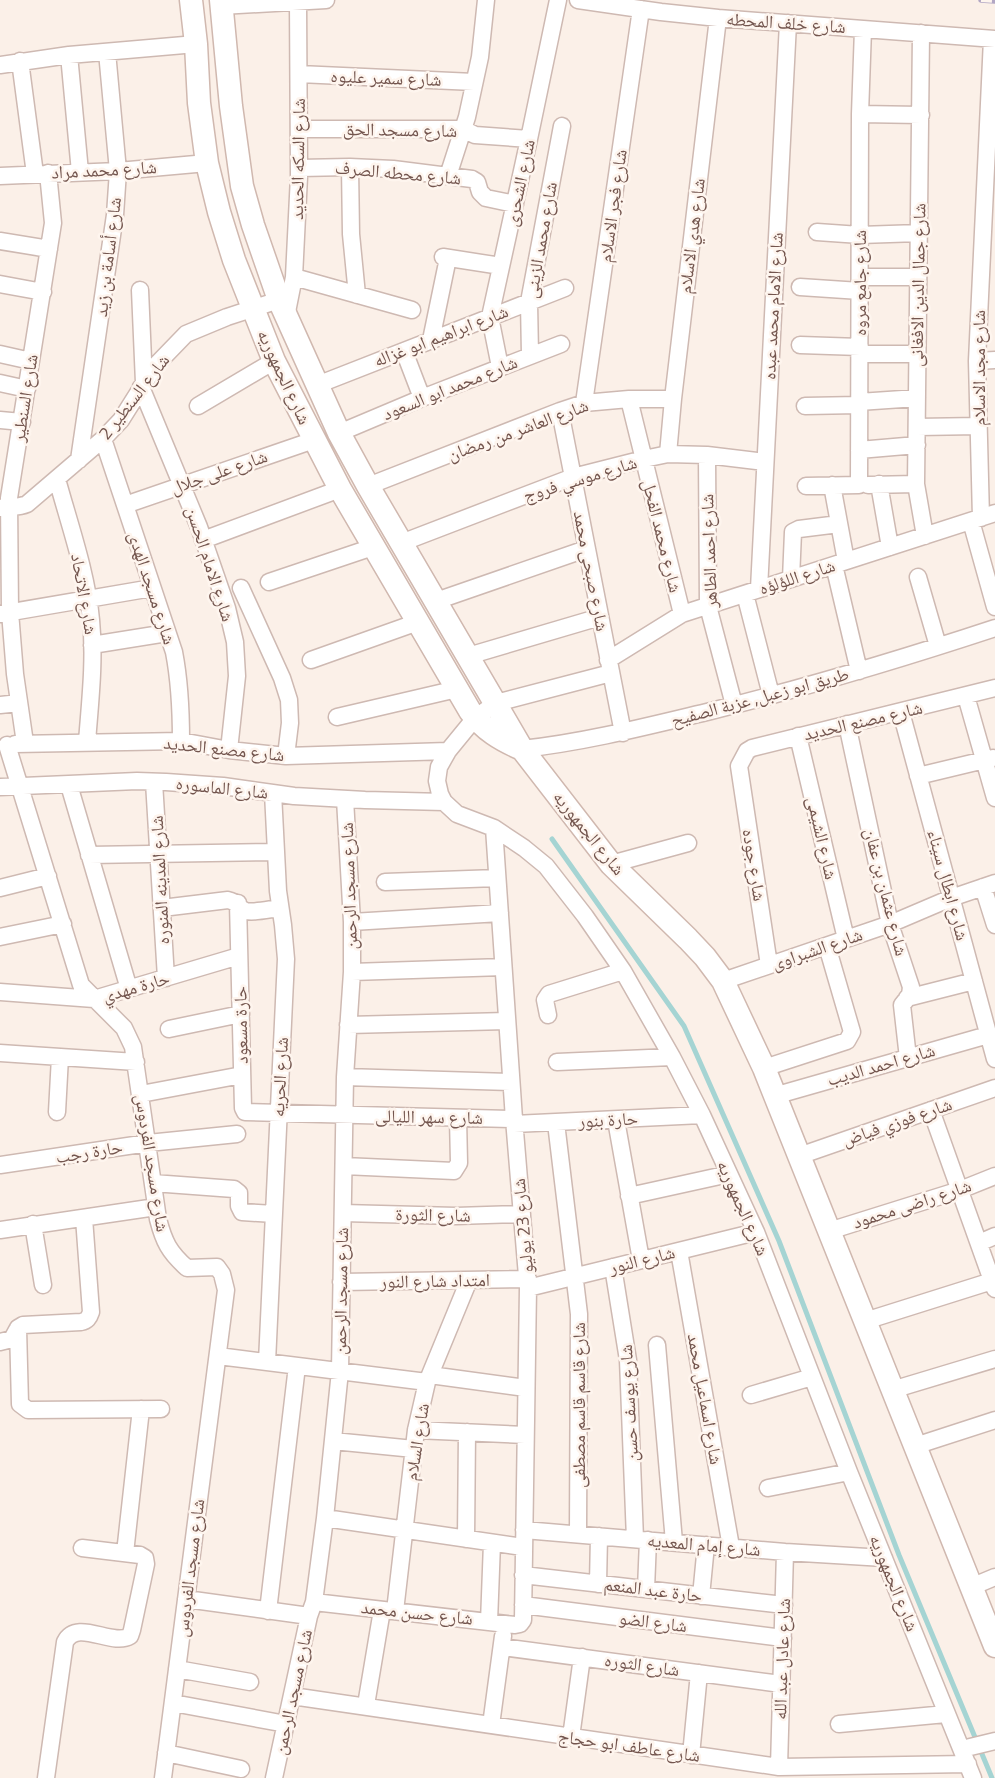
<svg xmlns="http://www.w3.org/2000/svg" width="995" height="1778" font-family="'Titillium Web','Noto Naskh Arabic',sans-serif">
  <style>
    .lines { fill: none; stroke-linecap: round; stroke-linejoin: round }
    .stream { stroke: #a5d4d3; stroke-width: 5 }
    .street-casing { stroke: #ceb9b2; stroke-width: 19 }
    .secondary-casing { stroke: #d0b8af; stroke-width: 25 }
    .street { stroke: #fff; stroke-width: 16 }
    .secondary { stroke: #fff; stroke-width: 22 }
    .rail-casing { stroke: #b2a7c4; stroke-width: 5.5 }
    .rail { stroke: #fef5ee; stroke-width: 4; stroke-dasharray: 11; stroke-linecap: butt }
    .labels { text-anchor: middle; stroke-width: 5; stroke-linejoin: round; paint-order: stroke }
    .street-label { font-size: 18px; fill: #73554e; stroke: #fef5ee }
  </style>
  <rect width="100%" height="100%" fill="#fbf0e8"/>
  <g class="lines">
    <path class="stream" d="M 552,839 L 684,1026 L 779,1241 L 899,1555 L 992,1778"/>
    <defs>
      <path id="street" d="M 578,0 L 661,12 L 718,18 L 995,39
        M 221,6 L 326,0
        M 921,33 L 916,484 L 925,536
        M 69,55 L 80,172
        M 20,61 L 35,174
        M 0,65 L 69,55 L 196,44
        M 299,74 L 474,82
        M 860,114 L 921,115
        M 299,129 L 463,129 L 475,135 L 529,139
        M 350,167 L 351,234 L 357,295
        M 299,168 L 350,167 L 393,169 L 472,179 L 477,182 L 480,192 L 486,198 L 515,204
        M 0,176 L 118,171 L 207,163
        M 448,176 L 467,117 L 480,57 L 486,0
        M 817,232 L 860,235 L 919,233
        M 0,241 L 49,249
        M 443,257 L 501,266
        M 294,277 L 412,310
        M 860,277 L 918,277
        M 0,284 L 43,292
        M 800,287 L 860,291
        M 140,290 L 144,383
        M 286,317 L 294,277 L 299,176 L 298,1
        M 431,340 L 448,258
        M 800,345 L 860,347
        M 404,351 L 422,398
        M 0,354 L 31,361
        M 860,354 L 917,354
        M 530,355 L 529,302 L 562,126
        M 977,361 L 995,360
        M 500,367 L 490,317 L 529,139 L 558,0
        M 0,383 L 27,389
        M 317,385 L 565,288
        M 141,387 L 199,527 L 227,608 L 235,642 L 237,676 L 229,750
        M 629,399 L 682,614
        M 859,402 L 917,398
        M 584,403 L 641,9
        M 198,406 L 274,361
        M 805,406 L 859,405
        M 560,411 L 623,733
        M 0,420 L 22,422
        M 917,427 L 979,426
        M 339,433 L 422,398 L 561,344
        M 103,439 L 174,652 C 180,683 181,710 181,741
        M 859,450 L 917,445
        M 668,454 L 673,399 L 718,18
        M 707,455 L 708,606 L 734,705
        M 79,460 L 115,215 L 118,171 L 107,52
        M 57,479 C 69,523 87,574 91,620 C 95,661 90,702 87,742
        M 879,484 L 890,547
        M 832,485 L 846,561
        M 868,485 L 916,484
        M 368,486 L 560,411 L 584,403 L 629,399 L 673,399
        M 806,486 L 859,485 L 860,114 L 863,29
        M 125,505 L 314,440
        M 0,508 C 9,506 18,508 27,504 L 103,439 L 121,420 L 155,366 L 186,334 L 227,317 L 279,300
        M 981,518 L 977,361 L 992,39
        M 971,521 L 995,607
        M 203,540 L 340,489
        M 401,543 L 573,477 L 644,459 L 668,454 L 707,455 L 765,462
        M 834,565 L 859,671
        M 918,577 L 938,646
        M 791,579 L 793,532 L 799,529 L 839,524
        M 269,582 L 373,547
        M 241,588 L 282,678 L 289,700 L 290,723 L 286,756
        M 759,589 L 788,23
        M 745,594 L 771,695
        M 436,601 L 586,549
        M 0,614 L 152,588
        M 92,645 L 167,633
        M 468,656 L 600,617
        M 311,660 L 418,622
        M 608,660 L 682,614 L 995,513
        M 611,673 L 496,703 L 475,718 L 448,751 L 439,767 L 437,781 L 440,794 L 444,802 L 457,814 L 494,828 L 524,848 L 546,866 L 585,916 L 623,971 L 672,1057 L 702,1115 L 756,1232 L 849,1472 L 973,1778
        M 966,696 L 995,798
        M 0,705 L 19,703
        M 901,712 L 995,1059
        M 337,717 L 457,689
        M 847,724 L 890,924 L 911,987 L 910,995 L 902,1005 L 908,1058
        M 798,736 L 846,939
        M 25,743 L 15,674 L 10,612 L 9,498 L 53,223 L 48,173
        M 15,744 L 181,741 L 229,750 L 286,756 L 448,751
        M 7,745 L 81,985 L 124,1028 L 133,1047 L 158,1219 C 164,1242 169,1252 187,1268 L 217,1267 L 222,1274 L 226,1290 L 163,1778
        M 522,749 C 586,742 648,726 711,711 C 807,687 901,659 995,628
        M 918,776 L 993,758
        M 154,782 L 166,978
        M 69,785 L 129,989
        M 0,787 L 137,781 L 166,782 L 223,786 L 294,796 L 365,800 L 444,802
        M 89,855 L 276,852
        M 611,864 L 688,843
        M 385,882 L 497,878
        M 983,887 L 995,925
        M 0,888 L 48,876
        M 238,903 L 243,1108 L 245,1112 L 514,1119
        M 162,908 L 228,900 C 239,902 238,909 246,911 C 256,913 270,909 280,908
        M 352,922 L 500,913
        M 0,937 L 63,924
        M 769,965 L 739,766 L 747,751 L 752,748 L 995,688
        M 352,972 L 503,967
        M 723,981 L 890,924 L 951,898 L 995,883
        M 0,992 L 94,999 L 239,956
        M 907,998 L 974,981
        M 548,1015 L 545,1000 L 549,994 L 623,971
        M 348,1025 L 507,1021
        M 169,1029 L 241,1014
        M 0,1053 L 136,1062
        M 557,1062 L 672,1057
        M 764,1068 L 847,1041 L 852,1032 L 827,946
        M 345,1077 L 511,1082
        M 141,1094 L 242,1075
        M 774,1096 L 988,1035
        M 931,1110 L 995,1289
        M 57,1112 L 60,1057
        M 616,1120 L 641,1260
        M 556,1123 L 579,1314 L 578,1534
        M 514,1124 L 702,1115
        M 799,1156 L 995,1088
        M 0,1165 L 148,1143 L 237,1134
        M 344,1166 L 454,1171 L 459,1163 L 458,1118
        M 153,1183 L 234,1189 L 239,1193 L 239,1206 L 242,1212 L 274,1214
        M 629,1196 L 729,1174
        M 343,1213 L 456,1216 L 522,1214
        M 33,1224 L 43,1285
        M 0,1230 L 156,1207
        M 829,1231 L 960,1190 L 995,1176
        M 979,1243 L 995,1236
        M 679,1251 L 731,1547
        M 613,1267 L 628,1360 L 635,1539
        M 341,1282 L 528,1279
        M 528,1288 L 756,1232
        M 865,1321 L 992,1281
        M 18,1328 L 20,1404 L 28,1410 L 161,1409
        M 0,1342 L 12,1339 L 18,1328 L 23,1325 L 81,1322 C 87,1321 89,1318 91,1312 L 84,1218
        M 657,1345 L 674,1542
        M 218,1356 L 427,1382
        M 267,1362 L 286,959 L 283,925 L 278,891 L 273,793
        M 430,1375 L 526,1388
        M 892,1390 L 995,1359
        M 751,1395 L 812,1377
        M 416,1430 L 525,1435
        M 333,1441 L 414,1449
        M 915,1446 L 995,1420
        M 768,1488 L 849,1472
        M 325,1518 L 523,1547
        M 524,1530 L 785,1552 L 884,1558
        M 466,1539 L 467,1432
        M 125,1553 L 141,1409
        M 523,1575 L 784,1605
        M 598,1584 L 599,1536
        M 971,1587 L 995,1577
        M 646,1589 L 648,1540
        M 701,1596 L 706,1545
        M 186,1599 L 309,1616
        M 314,1602 L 515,1625 L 520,1624 L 523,1620 L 528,1288 L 514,1119 L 494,828
        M 523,1605 L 783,1638
        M 268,1611 L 297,1366
        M 395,1611 L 416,1430 L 427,1382 L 469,1280
        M 489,1622 L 492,1543
        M 502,1647 L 781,1684
        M 177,1669 L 250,1682
        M 292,1696 L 779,1767 L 968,1764
        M 367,1699 L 382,1610
        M 173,1703 L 286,1724
        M 839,1724 L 946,1714
        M 491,1725 L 503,1636
        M 571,1737 L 582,1657
        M 962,1749 L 995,1741
        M 166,1753 L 241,1769
        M 691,1755 L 699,1673
        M 779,1767 L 785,1552
        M 46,1778 L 65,1642 C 77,1618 112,1647 130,1636 L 132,1630 L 146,1564 L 145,1558 L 140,1555 L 82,1548
        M 274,1778 L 309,1616 L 314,1602 L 325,1518 L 340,1371 L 345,1077 L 352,972 L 352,922 L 345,799"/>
      <path id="secondary" d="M 191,0 L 196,44 L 199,103 L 207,163 L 219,212 L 234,260 L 274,361 L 340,489 L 470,711 C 484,730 501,740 522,749
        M 221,0 L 231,106 L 242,186 L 253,225 L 279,300 L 339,433 L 368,486 L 522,749 L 611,864 L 688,939 L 705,957 L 723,981 L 764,1068 L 995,1646"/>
    </defs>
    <use href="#street" class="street-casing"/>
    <use href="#secondary" class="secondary-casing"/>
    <use href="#street" class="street"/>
    <use href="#secondary" class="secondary"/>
    <defs>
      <path id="rail" d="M 981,0 L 995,1"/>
    </defs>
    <use href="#rail" class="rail-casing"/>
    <use href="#rail" class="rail"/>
  </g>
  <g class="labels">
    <g class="street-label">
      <text transform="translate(786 23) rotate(4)" y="6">شارع خلف المحطه</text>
      <text transform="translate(386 78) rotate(2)" y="6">شارع سمير عليوه</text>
      <text transform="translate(400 130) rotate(1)" y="6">شارع مسجد الحق</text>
      <text transform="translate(298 159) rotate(-89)" y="6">شارع السكه الحديد</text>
      <text transform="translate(104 170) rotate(-3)" y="6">شارع محمد مراد</text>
      <text transform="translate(398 173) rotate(5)" y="6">شارع محطه الصرف</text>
      <text transform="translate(520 183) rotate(-78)" y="6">شارع الشحرى</text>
      <text transform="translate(613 206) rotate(-82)" y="6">شارع فجر الاسلام</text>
      <text transform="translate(692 236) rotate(-83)" y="6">شارع هدي الاسلام</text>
      <text transform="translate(541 240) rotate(-80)" y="6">شارع محمد الزينى</text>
      <text transform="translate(108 257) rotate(-83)" y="6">شارع أسامة بن زيد</text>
      <text transform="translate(860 283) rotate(-90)" y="6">شارع جامع مروه</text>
      <text transform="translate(918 285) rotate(-89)" y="6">شارع جمال الدين الافغانى</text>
      <text transform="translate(773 306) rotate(-87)" y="6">شارع الامام محمد عبده</text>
      <text transform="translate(441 336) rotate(-21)" y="6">شارع ابراهيم ابو غزاله</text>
      <text transform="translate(979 368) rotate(-90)" y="6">شارع مجد الاسلام</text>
      <text transform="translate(284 377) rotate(65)" y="6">شارع الجمهوريه</text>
      <text transform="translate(450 388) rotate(-22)" y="6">شارع محمد ابو السعود</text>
      <text transform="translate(134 397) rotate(-52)" y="6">شارع السنطير 2</text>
      <text transform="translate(25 398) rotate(-81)" y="6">شارع السنطير</text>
      <text transform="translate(518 430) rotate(-20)" y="6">شارع العاشر من رمضان</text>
      <text transform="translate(219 472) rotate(-19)" y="6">شارع على جلال</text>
      <text transform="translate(580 479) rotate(-17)" y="6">شارع موسي فروج</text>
      <text transform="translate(662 536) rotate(76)" y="6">شارع محمد الفحل</text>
      <text transform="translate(709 551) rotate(-92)" y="6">شارع احمد الطاهر</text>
      <text transform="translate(210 564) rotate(72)" y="6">شارع الامام الحسن</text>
      <text transform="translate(591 571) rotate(79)" y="6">شارع صبحى محمد</text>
      <text transform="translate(797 577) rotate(-18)" y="6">شارع اللؤلؤه</text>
      <text transform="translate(152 588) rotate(72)" y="6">شارع مسجد الهدى</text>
      <text transform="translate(84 594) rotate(80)" y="6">شارع الاتحاد</text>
      <text transform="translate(760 697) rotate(-15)" y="6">طريق ابو زعبل, عزبة الصفيح</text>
      <text transform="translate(863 721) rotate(-13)" y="6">شارع مصنع الحديد</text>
      <text transform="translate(224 749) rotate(6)" y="6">شارع مصنع الحديد</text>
      <text transform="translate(222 788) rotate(6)" y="6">شارع الماسوره</text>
      <text transform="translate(589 833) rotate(51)" y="6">شارع الجمهوريه</text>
      <text transform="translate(822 838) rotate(77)" y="6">شارع الشيمى</text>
      <text transform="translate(754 865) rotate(81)" y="6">شارع جوده</text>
      <text transform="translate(160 880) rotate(-93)" y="6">شارع المدينه المنوره</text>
      <text transform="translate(948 885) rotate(75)" y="6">شارع ابطال سيناء</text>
      <text transform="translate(349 886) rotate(-92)" y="6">شارع مسجد الرحمن</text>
      <text transform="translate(886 892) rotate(76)" y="6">شارع عثمان بن عفان</text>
      <text transform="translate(817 949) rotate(-19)" y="6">شارع الشبراوى</text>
      <text transform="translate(136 987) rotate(-16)" y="6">حارة مهدي</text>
      <text transform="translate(241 1025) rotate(-91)" y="6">حارة مسعود</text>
      <text transform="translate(881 1065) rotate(-16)" y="6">شارع احمد الديب</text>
      <text transform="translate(280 1077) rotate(-87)" y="6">شارع الحريه</text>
      <text transform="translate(429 1117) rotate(1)" y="6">شارع سهر الليالى</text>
      <text transform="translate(608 1120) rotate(-3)" y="6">حارة بنور</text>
      <text transform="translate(897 1122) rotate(-19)" y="6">شارع فوزي فياض</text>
      <text transform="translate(89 1152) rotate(-9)" y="6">حارة رجب</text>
      <text transform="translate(152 1163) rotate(81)" y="6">شارع مسجد الفردوس</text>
      <text transform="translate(912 1204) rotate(-18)" y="6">شارع راضى محمود</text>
      <text transform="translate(743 1208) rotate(66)" y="6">شارع الجمهوريه</text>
      <text transform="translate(433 1215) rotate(1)" y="6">شارع الثورة</text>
      <text transform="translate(523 1226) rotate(-95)" y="6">شارع 23 يوليو</text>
      <text transform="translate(642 1260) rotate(-14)" y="6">شارع النور</text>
      <text transform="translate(435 1281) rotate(-1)" y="6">امتداد شارع النور</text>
      <text transform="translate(341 1291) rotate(-89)" y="6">شارع مسجد الرحمن</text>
      <text transform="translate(705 1399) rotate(80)" y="6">شارع اسماعيل محمد</text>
      <text transform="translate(629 1403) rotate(-93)" y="6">شارع يوسف حسن</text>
      <text transform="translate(579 1405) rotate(-90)" y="6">شارع قاسم قاسم مصطفى</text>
      <text transform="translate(417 1442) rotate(-81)" y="6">شارع السلام</text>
      <text transform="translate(704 1545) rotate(5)" y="6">شارع إمام المعديه</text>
      <text transform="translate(190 1568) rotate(-83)" y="6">شارع مسجد الفردوس</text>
      <text transform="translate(894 1583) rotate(68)" y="6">شارع الجمهوريه</text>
      <text transform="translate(653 1590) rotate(7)" y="6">حارة عبد المنعم</text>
      <text transform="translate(417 1613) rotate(6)" y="6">شارع حسن محمد</text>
      <text transform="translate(653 1622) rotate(7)" y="6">شارع الضو</text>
      <text transform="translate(782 1659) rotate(-88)" y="6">شارع عادل عبد الله</text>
      <text transform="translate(642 1665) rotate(8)" y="6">شارع الثوره</text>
      <text transform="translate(293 1692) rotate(-78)" y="6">شارع مسجد الرحمن</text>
      <text transform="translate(629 1746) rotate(8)" y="6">شارع عاطف ابو حجاج</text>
    </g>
  </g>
</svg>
